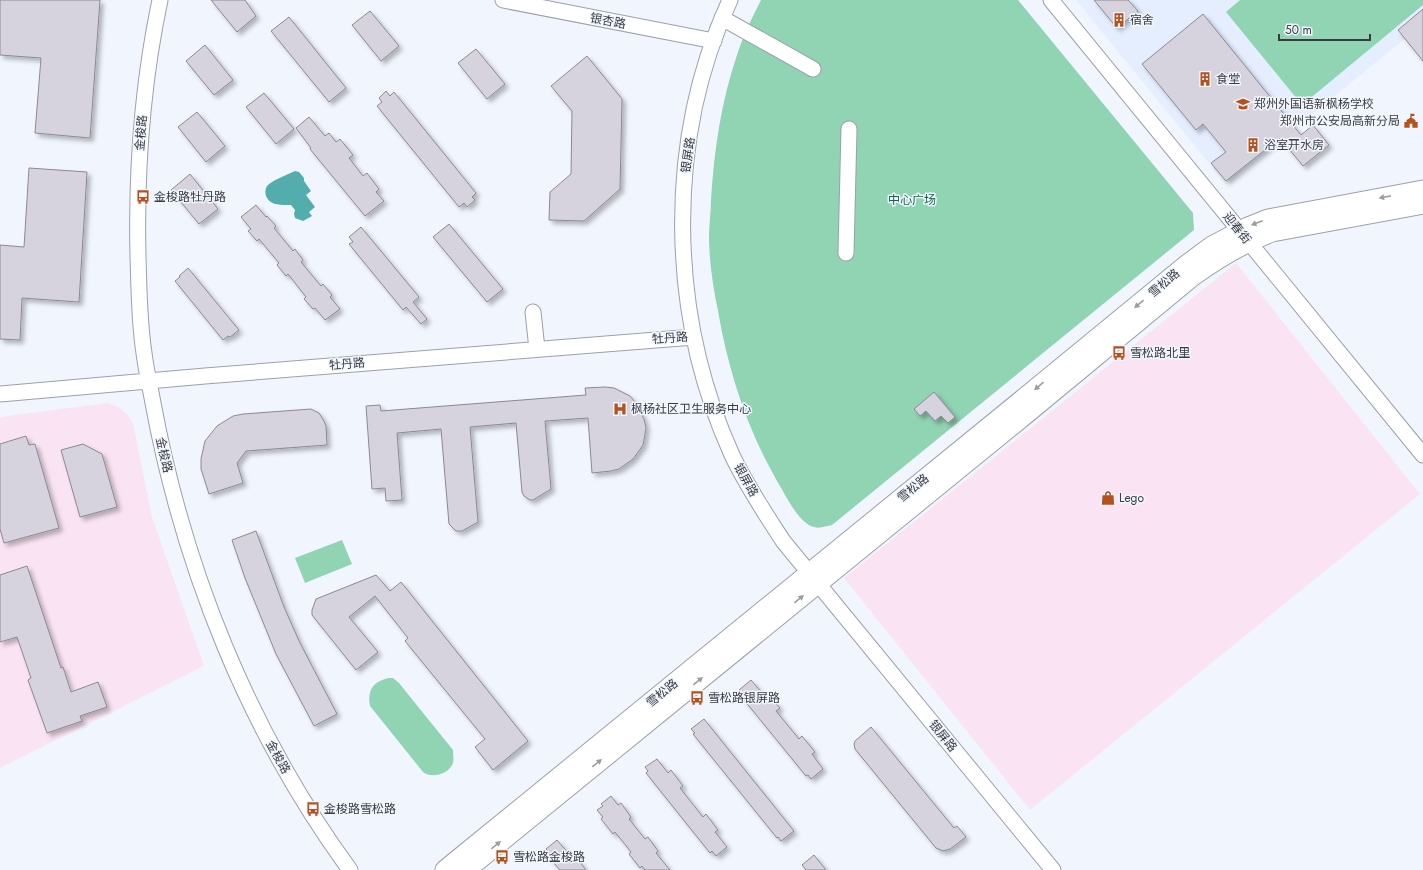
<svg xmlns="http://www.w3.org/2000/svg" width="1423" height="870" font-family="Jost,'Noto Sans SC',sans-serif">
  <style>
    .commercial { fill: #fae4f3 }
    .built { fill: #e4eeff }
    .green { fill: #90d4b3 }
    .water { fill: #53adad }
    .building { fill: #d6d3de; stroke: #8c8994; filter: url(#shadow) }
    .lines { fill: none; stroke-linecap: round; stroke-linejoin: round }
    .minor-casing { stroke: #9ba0aa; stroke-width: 17 }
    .major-casing { stroke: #9ba0aa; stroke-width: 21 }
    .minor { stroke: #fff; stroke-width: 15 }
    .major { stroke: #fff; stroke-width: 19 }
    .oneway { fill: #9c9d9f }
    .labels { text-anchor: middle; stroke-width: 3; stroke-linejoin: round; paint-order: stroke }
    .poi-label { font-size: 12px; fill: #393b3f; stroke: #f1f6fe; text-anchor: start }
    .street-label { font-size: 12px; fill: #393b3f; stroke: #f1f6fe }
    .park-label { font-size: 12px; fill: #126748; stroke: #f1f6fe }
  </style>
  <defs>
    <filter id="shadow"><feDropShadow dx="3.5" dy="3.5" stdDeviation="2" flood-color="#0004"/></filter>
  </defs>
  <rect width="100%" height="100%" fill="#f1f6fe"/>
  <path class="commercial" d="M 1236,263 L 1420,494 L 1030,810 L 844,578 Z
    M 108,403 L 120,408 L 128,415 L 133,423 L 152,517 L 204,666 L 0,768 L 0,417 Z"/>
  <path class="built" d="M 1076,0 L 1423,0 L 1423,24 L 1226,184 Z"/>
  <path class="green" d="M 761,0 L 1018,0 L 1193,213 L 1194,230 L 832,525 C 826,526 820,529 814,527 C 799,524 785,494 777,481 C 747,429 728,370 718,311 C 713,287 709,261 709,236 C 709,224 711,212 711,200 C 714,151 721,102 737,55 C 743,36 752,18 761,0 Z
    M 1240,0 L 1423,0 L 1423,5 L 1302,105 L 1226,12 Z
    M 342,540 L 352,564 L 305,583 L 295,558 Z
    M 388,678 L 393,678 L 399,683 L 453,750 C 453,754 454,759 453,763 C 449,774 432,779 423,772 L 370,706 C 367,690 373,682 388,678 Z"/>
  <path class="water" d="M 295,171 L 299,172 L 304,178 L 304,181 L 311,191 L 306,195 L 315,207 L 309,212 L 312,216 L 303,221 L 295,218 L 294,214 L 295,210 L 291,205 C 282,205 270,206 266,196 C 265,193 265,189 267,186 C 274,179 287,175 295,171 Z"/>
  <path class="building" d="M 0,0 L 100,0 L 90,138 L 35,133 L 41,58 L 0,55 Z
    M 211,0 L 245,0 L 256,16 L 237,32 Z
    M 1094,0 L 1128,0 L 1138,11 L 1117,28 Z
    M 1423,9 L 1423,61 L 1398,30 Z
    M 370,11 L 399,46 L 381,61 L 352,25 Z
    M 1203,14 L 1301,135 L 1313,125 L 1329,145 L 1303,166 L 1280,138 L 1226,181 L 1211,163 L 1226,152 L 1203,124 L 1196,130 L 1142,64 Z
    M 289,17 L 346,88 L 329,102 L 271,31 Z
    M 205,45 L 233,80 L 214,95 L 186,61 Z
    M 476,49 L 505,84 L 487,99 L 458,63 Z
    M 587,56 L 622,99 L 620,189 L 584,221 L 549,220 L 550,192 L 571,174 L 572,111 L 551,86 Z
    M 386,91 L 390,96 L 394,92 L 476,193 L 472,197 L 475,200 L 467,207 L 464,203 L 459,207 L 377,106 L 382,102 L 379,98 Z
    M 264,93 L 294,129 L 276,144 L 246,107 Z
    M 197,112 L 225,146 L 206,162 L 178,127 Z
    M 309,117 L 325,136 L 329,133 L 336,142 L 340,139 L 353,155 L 349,158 L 363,176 L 367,173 L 379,189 L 376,192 L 384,201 L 365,216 L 310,149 L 311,148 L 296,128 Z
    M 29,168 L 87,172 L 79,302 L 22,298 L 20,340 L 0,339 L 0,245 L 24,247 Z
    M 190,174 L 218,209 L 199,224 L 171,190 Z
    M 256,205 L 266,217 L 267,216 L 276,226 L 274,228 L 293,251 L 295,249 L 303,260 L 301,262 L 321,286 L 323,284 L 332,295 L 330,297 L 340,309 L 325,320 L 315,308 L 313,309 L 304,299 L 306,297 L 288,274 L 286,276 L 277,265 L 279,263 L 259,239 L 257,241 L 248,231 L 251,229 L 241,217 Z
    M 449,224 L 503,289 L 487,302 L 433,237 Z
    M 361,227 L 419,297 L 413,302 L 427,319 L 421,324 L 406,307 L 403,310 L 349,244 L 353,242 L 349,237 Z
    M 188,268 L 239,330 L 230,337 L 228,336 L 223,340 L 175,281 L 180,277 L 179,276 Z
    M 605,387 L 614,388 L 630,396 L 636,403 L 644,419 L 646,428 L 643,445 L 633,459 L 619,469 L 611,471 L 592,473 L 588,418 L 545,421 L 551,489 L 533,500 L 530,500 L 524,496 L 522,492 L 516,423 L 470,427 L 478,522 L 462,531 L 456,531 L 449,524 L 441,429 L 397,433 L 402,500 L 386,501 L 385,488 L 372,489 L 366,406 L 380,405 L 381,411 L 586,395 L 585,388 Z
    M 934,392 L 955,417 L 948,423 L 941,416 L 935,421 L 926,411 L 920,416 L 914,409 Z
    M 311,409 L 319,413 L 324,421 L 326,426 L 327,445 L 246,451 L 237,463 L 243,483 L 209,494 L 201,469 L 201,459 L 205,441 L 217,426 L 233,416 L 243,414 Z
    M 26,436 L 29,445 L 35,444 L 59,528 L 4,543 L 0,529 L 0,444 Z
    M 83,444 L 102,454 L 117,507 L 80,517 L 61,450 Z
    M 256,531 L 284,607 L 300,643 L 337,714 L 314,726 L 276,654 L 245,578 L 232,540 Z
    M 27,566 L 61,668 L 63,667 L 71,692 L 98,682 L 107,707 L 80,716 L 82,721 L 47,733 L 28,680 L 31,678 L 17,637 L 0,642 L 0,575 Z
    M 376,575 L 390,591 L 401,582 L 528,741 L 493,770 L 475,747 L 485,739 L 405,641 L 408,638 L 375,596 L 349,617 L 378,652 L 356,670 L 312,615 L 312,610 L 316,599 Z
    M 751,680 L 763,694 L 766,692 L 780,708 L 776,711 L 799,739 L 802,736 L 815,752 L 812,754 L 823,769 L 811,779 L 808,775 L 806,776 L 740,695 L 742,694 L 739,690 Z
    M 704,719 L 794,831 L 781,841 L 778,837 L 777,838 L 693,734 L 695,733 L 691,729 Z
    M 871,727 L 954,828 L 957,826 L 966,837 L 950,849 L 943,851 L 936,848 L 855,749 L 854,744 L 855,741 Z
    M 657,759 L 668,773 L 671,770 L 683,786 L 680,788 L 703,817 L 706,814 L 718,830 L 715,832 L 727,847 L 716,856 L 712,851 L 710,853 L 646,773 L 648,771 L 645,767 Z
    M 611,796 L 618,805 L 621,803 L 631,817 L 629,819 L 645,839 L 648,837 L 658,851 L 656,853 L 670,870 L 645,870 L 642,866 L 640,868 L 629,854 L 631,852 L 615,832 L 613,834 L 601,819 L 603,817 L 597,810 L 603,806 L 601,804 Z
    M 557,840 L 569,854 L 572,852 L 586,870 L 560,870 L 547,855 L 549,853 L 546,849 Z
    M 814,855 L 826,870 L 806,870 L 802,865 Z"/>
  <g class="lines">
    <defs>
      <path id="minor" d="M 160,0 C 142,85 136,170 138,256 C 139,289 139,321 144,353 C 146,370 150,386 153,403 C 184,570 249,732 350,870
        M 503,0 L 714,41
        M 730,0 C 665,141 668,314 732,455 C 746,485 765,513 783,541 L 1053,870
        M 1051,0 L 1423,455
        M 722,18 L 813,69
        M 846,253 L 849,129
        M 533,312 L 537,349
        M 0,394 L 205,376 L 694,337"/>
      <path id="major" d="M 445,870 L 1017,404 L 1185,266 L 1212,246 L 1248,227 L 1268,219 L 1423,190
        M 466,870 L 1026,414 L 1193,276 C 1218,258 1243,243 1272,232 L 1423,204"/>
    </defs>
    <use href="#minor" class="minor-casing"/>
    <use href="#major" class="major-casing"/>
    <use href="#minor" class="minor"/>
    <use href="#major" class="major"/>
  </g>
  <defs><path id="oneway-solid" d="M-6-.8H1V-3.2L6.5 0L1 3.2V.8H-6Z"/></defs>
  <g class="oneway">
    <use href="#oneway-solid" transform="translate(1385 197) rotate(169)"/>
    <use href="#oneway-solid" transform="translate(1257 223) rotate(159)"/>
    <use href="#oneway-solid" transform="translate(1139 304) rotate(140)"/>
    <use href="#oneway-solid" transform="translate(1039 386) rotate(140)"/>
    <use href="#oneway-solid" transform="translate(799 599) rotate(-39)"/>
    <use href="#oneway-solid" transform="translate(698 681) rotate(-39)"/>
    <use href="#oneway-solid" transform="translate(597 763) rotate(-39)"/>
    <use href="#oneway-solid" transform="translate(496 845) rotate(-39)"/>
  </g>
  <defs>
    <symbol id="building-bare" viewBox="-9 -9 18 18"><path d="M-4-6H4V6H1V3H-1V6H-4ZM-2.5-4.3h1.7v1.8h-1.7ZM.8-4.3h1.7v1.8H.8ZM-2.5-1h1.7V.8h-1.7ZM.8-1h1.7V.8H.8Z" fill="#b5521c" stroke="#f1f6fe" stroke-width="2.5" paint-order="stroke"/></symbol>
    <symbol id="school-bare" viewBox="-9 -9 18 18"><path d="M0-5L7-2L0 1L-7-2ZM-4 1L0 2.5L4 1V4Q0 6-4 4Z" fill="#b5521c" stroke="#f1f6fe" stroke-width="2.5" paint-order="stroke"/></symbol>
    <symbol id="civic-bare" viewBox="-9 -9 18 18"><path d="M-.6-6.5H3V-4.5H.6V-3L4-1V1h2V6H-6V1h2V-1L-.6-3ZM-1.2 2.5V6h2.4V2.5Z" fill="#b5521c" stroke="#f1f6fe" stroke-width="2.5" paint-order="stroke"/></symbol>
    <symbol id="bus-bare" viewBox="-9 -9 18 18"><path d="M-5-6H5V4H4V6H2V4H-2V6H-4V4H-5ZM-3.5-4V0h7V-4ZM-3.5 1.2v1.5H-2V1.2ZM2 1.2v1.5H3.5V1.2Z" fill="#b5521c" stroke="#f1f6fe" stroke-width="2.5" paint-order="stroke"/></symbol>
    <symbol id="hospital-bare" viewBox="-9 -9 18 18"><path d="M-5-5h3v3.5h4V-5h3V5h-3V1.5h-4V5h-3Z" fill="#b5521c" stroke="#f1f6fe" stroke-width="2.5" paint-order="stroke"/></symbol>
    <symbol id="shop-bare" viewBox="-9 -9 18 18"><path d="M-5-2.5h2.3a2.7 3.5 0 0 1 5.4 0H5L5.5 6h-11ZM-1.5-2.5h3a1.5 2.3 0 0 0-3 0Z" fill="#b5521c" stroke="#f1f6fe" stroke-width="2.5" paint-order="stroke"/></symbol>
  </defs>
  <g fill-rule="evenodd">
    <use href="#building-bare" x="1109" y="10" width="20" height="20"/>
    <use href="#building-bare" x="1195" y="69" width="20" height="20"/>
    <use href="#school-bare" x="1233" y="94" width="20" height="20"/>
    <use href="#civic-bare" x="1401" y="111" width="20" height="20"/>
    <use href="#building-bare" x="1243" y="135" width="20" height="20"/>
    <use href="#bus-bare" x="133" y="187" width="20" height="20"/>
    <use href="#bus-bare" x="1109" y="343" width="20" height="20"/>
    <use href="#hospital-bare" x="610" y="399" width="20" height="20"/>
    <use href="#shop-bare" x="1098" y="488" width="20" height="20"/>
    <use href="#bus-bare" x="687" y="688" width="20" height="20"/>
    <use href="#bus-bare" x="303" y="799" width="20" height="20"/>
    <use href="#bus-bare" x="492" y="847" width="20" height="20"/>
  </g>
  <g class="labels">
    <g class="poi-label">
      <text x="1130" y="24">宿舍</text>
      <text x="1216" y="83">食堂</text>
      <text x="1254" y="108">郑州外国语新枫杨学校</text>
      <text x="1400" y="125" text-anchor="end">郑州市公安局高新分局</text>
      <text x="1264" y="149">浴室开水房</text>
      <text x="154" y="201">金梭路牡丹路</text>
      <text x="1130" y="357">雪松路北里</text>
      <text x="631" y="413">枫杨社区卫生服务中心</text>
      <text x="1119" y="502">Lego</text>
      <text x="708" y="702">雪松路银屏路</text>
      <text x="324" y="813">金梭路雪松路</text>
      <text x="513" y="861">雪松路金梭路</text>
    </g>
    <g class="street-label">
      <text transform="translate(608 21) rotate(11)" y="4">银杏路</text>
      <text transform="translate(141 133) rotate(-85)" y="4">金梭路</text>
      <text transform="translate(688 155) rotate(-82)" y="4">银屏路</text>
      <text transform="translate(1237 228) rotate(51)" y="4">迎春街</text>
      <text transform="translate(1164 283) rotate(-40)" y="4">雪松路</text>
      <text transform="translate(670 338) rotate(-4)" y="4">牡丹路</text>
      <text transform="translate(347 364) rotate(-5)" y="4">牡丹路</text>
      <text transform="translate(164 455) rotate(77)" y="4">金梭路</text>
      <text transform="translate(746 480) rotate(61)" y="4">银屏路</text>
      <text transform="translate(913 488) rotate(-39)" y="4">雪松路</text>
      <text transform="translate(662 693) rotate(-39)" y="4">雪松路</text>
      <text transform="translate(943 736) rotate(51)" y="4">银屏路</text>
      <text transform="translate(278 757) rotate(61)" y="4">金梭路</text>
    </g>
    <g class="park-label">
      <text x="912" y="204">中心广场</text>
    </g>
  </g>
  <path d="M1279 34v6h91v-6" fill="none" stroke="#393b3f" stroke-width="2"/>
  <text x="1285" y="34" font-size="12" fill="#393b3f" stroke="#f1f6fe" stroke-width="3" paint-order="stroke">50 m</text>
</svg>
